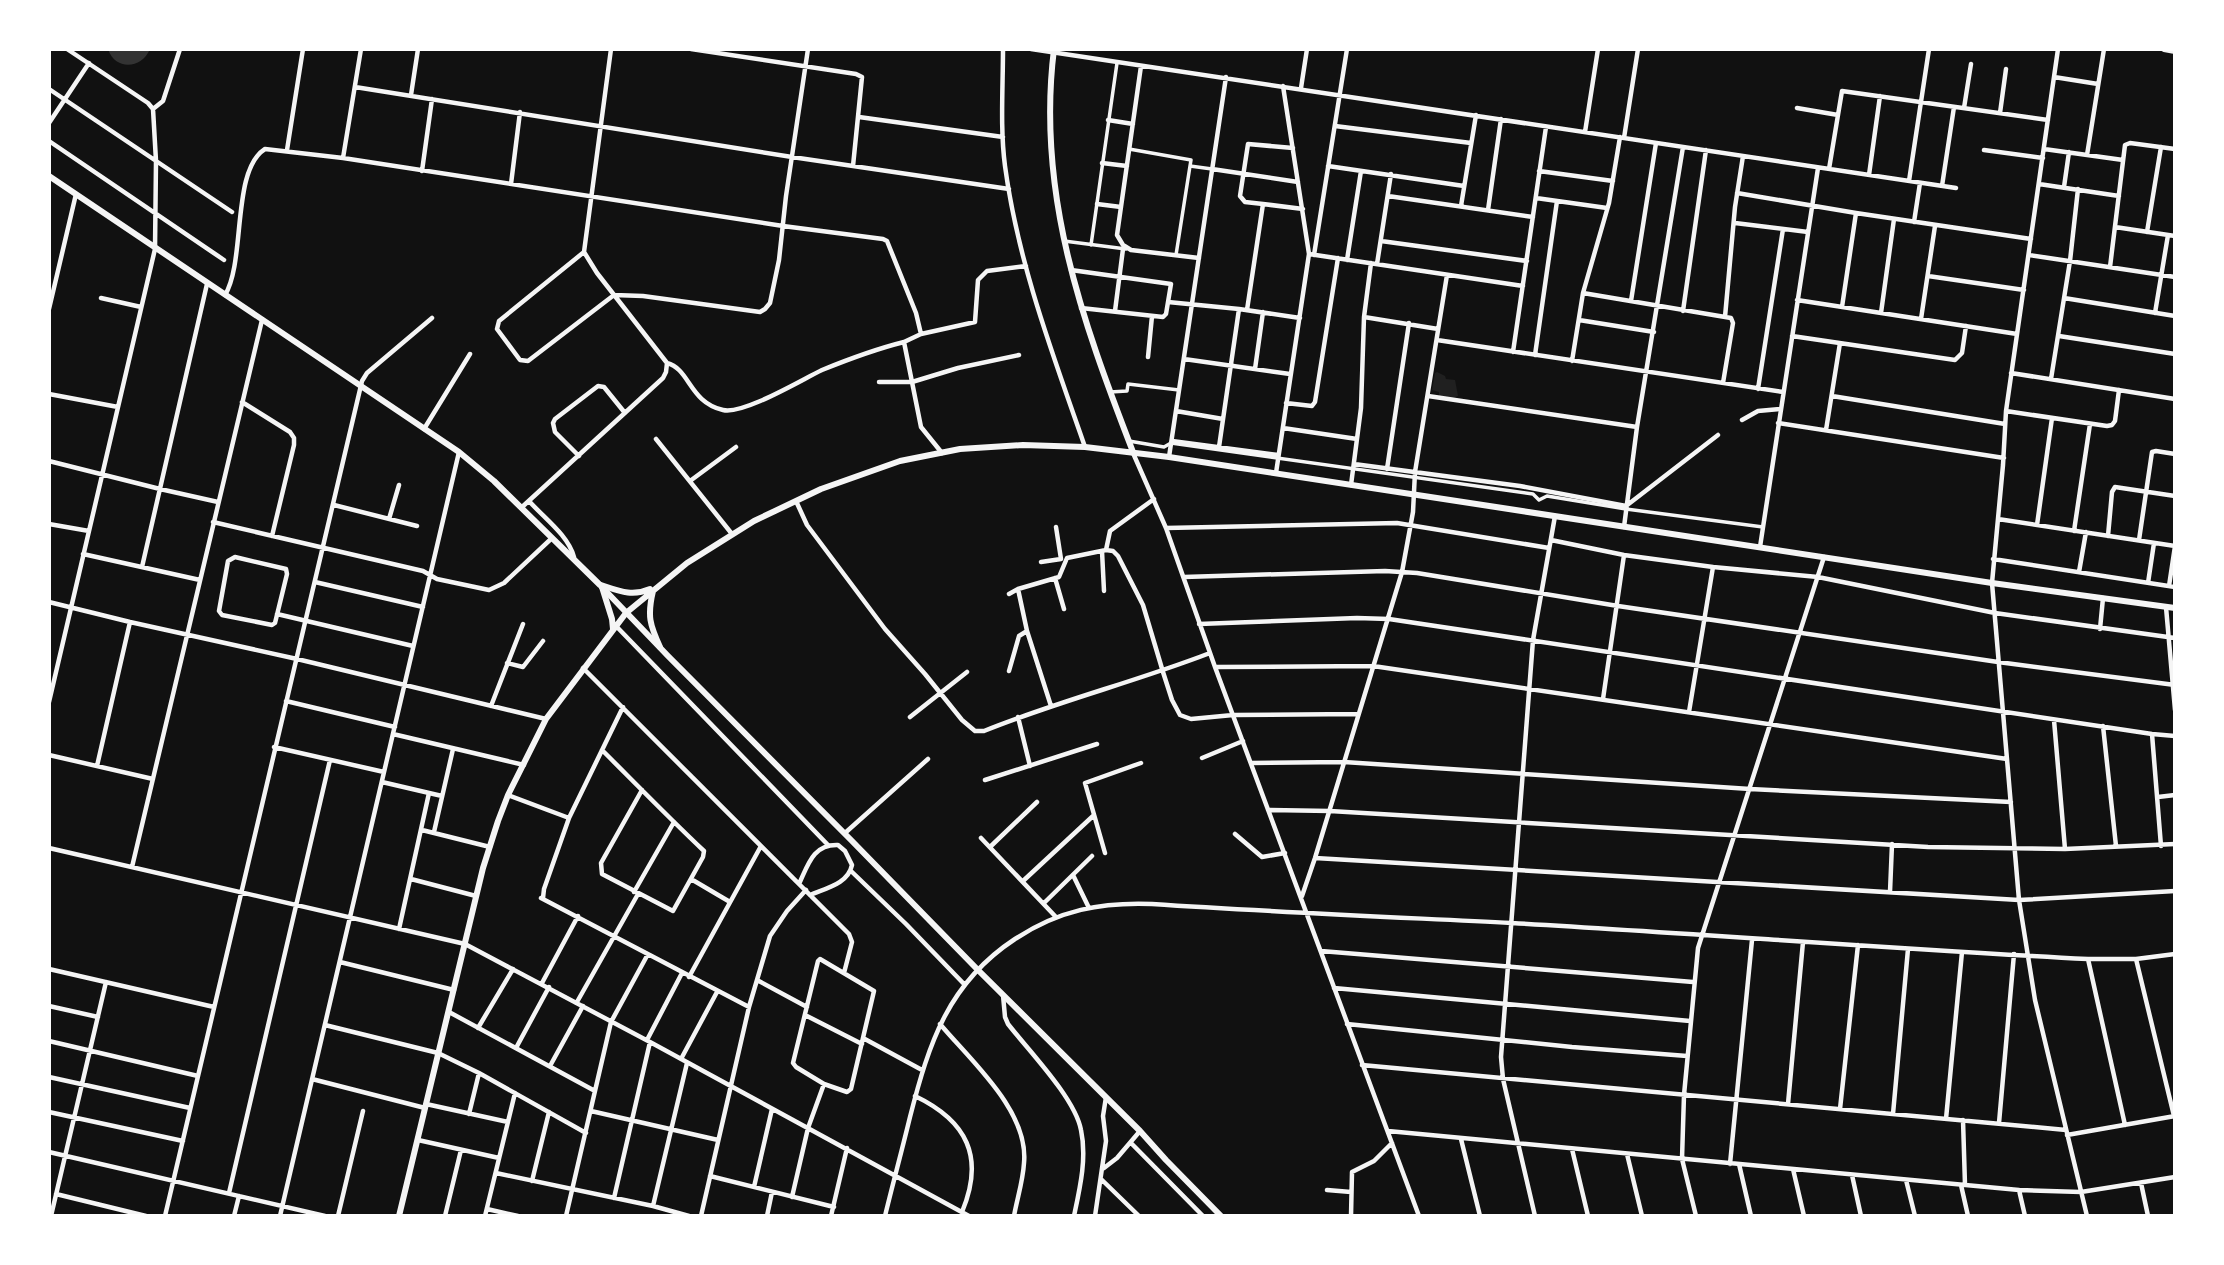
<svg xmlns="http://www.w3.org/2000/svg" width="2224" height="1265" font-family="'Nunito Sans',sans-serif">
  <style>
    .green { fill: #202020 }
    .water { fill: #333 }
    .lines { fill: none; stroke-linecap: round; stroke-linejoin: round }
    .pedestrian { stroke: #f5f5f5; stroke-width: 3.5 }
    .minor { stroke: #f5f5f5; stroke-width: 4.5 }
    .tertiary { stroke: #f5f5f5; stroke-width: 6 }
    .secondary { stroke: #f5f5f5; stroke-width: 6 }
  </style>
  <rect width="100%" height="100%" fill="#111"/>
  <path class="green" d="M 1437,372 L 1445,376 L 1446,379 L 1455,380 L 1458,396 L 1453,398 L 1439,396 L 1439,392 L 1432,390 L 1435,373 Z"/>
  <path class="water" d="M 108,49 L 150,49 C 142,69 115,71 108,49 Z"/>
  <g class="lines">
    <path class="pedestrian" d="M 1129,149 L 1191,160 L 1190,166 L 1212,169
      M 1064,241 L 1126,249
      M 1091,245 L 1117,63
      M 1176,255 L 1190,166
      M 1110,392 L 1127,391 L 1128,384 L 1179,390
      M 1129,441 L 1164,447 L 1171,443 L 1533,494 L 1539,500 L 1547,496 L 1626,509 L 1763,527"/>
    <path class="minor" d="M 611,49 L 584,252 L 597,273 L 667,363 C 690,369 689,402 723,410 C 743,415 801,380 822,370 C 849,359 876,349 904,342
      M 691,49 L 856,74 L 862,77 L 853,166
      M 1003,49 C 1003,88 1000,128 1005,166 C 1018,263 1053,355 1085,447
      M 1031,49 L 1956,188
      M 2058,49 L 2006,411 L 2003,465 L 1992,583 L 2019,900 L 2035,1000 L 2087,1216
      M 1141,66 L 1117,235 L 1123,245 L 1131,250 L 1199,258
      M 2054,77 L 2098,84
      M 355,87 L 792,157 L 1009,189
      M 1301,88 L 1307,49
      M 49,89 L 232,212
      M 411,95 L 418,49
      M 1797,108 L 1838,115
      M 1964,108 L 1971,64
      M 153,109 L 163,101 L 180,49
      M 2000,113 L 2006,69
      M 859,117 L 1003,137
      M 1108,120 L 1133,124
      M 49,123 L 89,63
      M 1335,126 L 1471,143
      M 1585,132 L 1598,49
      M 1624,138 L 1638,49
      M 49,141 L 224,260
      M 2044,149 L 2123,160
      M 287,150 L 303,49
      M 1984,150 L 2043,158
      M 2087,155 L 2104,49
      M 343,158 L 361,49
      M 1102,163 L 1127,166
      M 1328,166 L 1464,186
      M 1212,169 L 1298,182
      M 1829,169 L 1842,91 L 2048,120
      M 422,171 L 432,99
      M 1539,171 L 1613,181
      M 1869,175 L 1880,96
      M 1909,181 L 1929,49
      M 511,184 L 520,112
      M 2039,184 L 2119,196
      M 1942,186 L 1954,107
      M 2064,187 L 2069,152
      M 1737,193 L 1856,213 L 2031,239
      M 1388,196 L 1533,217
      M 1536,198 L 1607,208
      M 1097,204 L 1121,207
      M 1263,204 L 1245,202 L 1240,196 L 1248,144 L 1293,148
      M 1461,206 L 1476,115
      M 1488,210 L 1501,119
      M 1914,222 L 1920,183
      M 1735,223 L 1808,232
      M 2115,227 L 2175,236
      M 2147,232 L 2161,147
      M 1381,241 L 1527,261
      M 584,252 L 499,321 L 497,329 L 520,360 L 528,361 L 614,295 L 643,296 L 760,312 L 765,309 L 770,303 L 779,260 L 786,196 L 808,49
      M 1309,254 L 1523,286
      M 1314,255 L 1347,49
      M 2029,255 L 2175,277
      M 1347,260 L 1361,171
      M 1377,264 L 1391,174
      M 2110,267 L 2125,145 L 2130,143 L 2175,149
      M 1071,270 L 1171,284 L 1166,314 L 1163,317 L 1081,308
      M 1928,276 L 2024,290
      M 1583,293 L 1731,318 L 1733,323 L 1723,383
      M 225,295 C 246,261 231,170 265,149 L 343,158 L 783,226 L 883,239 L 887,241 L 889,246 L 916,313 L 921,334 L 904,342 L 921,427 L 942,453
      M 101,298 L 141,307
      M 2064,298 L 2175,316
      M 1797,300 L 2017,334
      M 1631,301 L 1656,143
      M 1168,302 L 1239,309 L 1300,318
      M 1842,307 L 1856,213
      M 49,309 L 76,194
      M 1247,310 L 1263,204 L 1303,209
      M 1115,311 L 1123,249
      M 1683,311 L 1706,150
      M 1881,313 L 1894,219
      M 2155,313 L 2168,235
      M 1364,317 L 1438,329
      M 1725,317 L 1735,207 L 1743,156
      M 1921,319 L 1935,226
      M 1579,320 L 1654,332
      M 921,334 L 975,322 L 978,280 L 987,271 L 1026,266
      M 1792,336 L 1955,360 L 1962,353 L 1966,326
      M 2059,336 L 2175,354
      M 1437,340 L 1783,392
      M 1513,352 L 1546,127
      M 1535,355 L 1557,201
      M 1148,357 L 1152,316
      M 1184,359 L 1290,374
      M 1572,361 L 1583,293 L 1609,203 L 1620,137
      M 1255,369 L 1263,312
      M 2011,373 L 2175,399
      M 2051,379 L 2070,261 L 2078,189
      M 879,382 L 912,382 L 958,368 L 1019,355
      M 1758,389 L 1783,229
      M 49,394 L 118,407
      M 1428,396 L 1637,427
      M 1832,396 L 2005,424
      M 242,402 L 290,432 L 294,438 L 294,445 L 272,536
      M 1286,403 L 1312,406 L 1315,402 L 1338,258
      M 1176,411 L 1223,419
      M 2006,411 L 2107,426 L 2112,425 L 2115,421 L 2119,390
      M 1742,420 L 1758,411 L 1780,409
      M 1778,423 L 2004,458
      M 1283,428 L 1357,439
      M 424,429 L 470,354
      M 1826,430 L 1840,343
      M 656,439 L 732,534
      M 1172,441 L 1278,455
      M 1219,447 L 1239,309
      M 1133,453 L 1166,528 L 1215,667 L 1419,1216
      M 579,456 L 555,432 L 553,423 L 555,419 L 598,386 L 604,387 L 625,413
      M 1169,457 L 1226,77
      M 49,461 L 160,489 L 218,502
      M 1354,464 L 1520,486 L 1626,506 L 1718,435
      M 1387,469 L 1409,323
      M 1276,473 L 1309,254 L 1283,86
      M 690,481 L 736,447
      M 1351,485 L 1361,408 L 1364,317 L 1371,263
      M 529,501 C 544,518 568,535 574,557
      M 796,501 L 807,525 L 885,629 L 925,674 L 962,720 L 975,731 L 984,731 C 1058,701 1135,682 1210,653
      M 334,505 L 417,526
      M 521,508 L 663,378 L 666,372 L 667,363
      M 389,519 L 399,485
      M 1998,519 L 2175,546
      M 213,522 L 423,571 L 437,579 L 489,590 L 504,583 L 552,538
      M 49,524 L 89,531
      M 2037,525 L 2052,418
      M 1056,527 L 1061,559
      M 1624,527 L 1637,427 L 1683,147
      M 1166,528 L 1397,523 L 1549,548
      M 2074,531 L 2090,424
      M 2108,536 L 2112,492 L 2115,487 L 2175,496
      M 1551,540 L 1624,555 L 1713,567 L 1818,577 L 1995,613 L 2175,638
      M 2139,540 L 2152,452 L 2156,451 L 2175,454
      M 1760,547 L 1818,168
      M 1106,550 L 1113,551 L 1118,556 L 1143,605 L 1163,672 L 1172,700 L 1180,715 L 1191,719 L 1233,715 L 1358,714
      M 1102,551 L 1104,591
      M 83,554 L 200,580
      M 235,557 L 286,569 L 287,574 L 275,623 L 272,625 L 222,615 L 219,611 L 228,561 Z
      M 1993,559 L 2175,587
      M 1041,562 L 1061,559
      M 142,567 L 207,284
      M 2079,572 L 2086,532
      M 1184,577 L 1385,571 L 1417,573 L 1618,606 L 1998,662 L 2175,685
      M 1055,578 L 1064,609
      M 315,582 L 423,607
      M 2148,583 L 2154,543
      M 2169,586 L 2175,546
      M 1009,594 L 1018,589
      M 49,602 L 130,622 L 297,659 L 546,719
      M 2166,607 L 2175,710
      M 277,614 L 413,646
      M 1199,624 L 1357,618 L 1389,619 L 2152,734 L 2175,736
      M 616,626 L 828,845
      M 2100,629 L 2103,598
      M 507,663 L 523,667 L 543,641
      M 1215,667 L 1373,666 L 2007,759
      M 583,668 L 849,934 L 852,942 L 844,973
      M 1009,671 L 1019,636 L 1027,631
      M 1603,699 L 1624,555
      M 286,701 L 395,727
      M 49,702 L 155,249 L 156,161 L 153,109 L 148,103 L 67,49
      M 491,706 L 523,624
      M 1051,706 L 1027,631 L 1018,589 L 1059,577 L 1067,558 L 1106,550 L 1110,531 L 1154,499
      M 1689,712 L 1713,567
      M 910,717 L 967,672
      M 1018,717 L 1030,766
      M 2054,720 L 2065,849
      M 2103,726 L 2116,846
      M 393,734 L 524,765
      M 2152,734 L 2161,846
      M 274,747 L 384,772
      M 602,750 C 636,784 669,818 704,851 L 703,857 L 673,911 L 602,874 L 601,863 L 642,790
      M 49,755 L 153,779
      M 1202,758 L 1243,741
      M 1251,763 L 1344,762 L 1750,789 L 2011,802
      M 97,766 L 130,622
      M 985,780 L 1097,744
      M 382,782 L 442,796
      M 508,795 L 569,818
      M 2158,797 L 2175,795
      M 1268,810 L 1330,811 L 1928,847 L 2065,849 L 2175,844
      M 422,830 L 490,847
      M 434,832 L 453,749
      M 845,833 L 928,759
      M 1235,834 L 1262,857 L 1285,853
      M 981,838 L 1055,916
      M 990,847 L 1037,802
      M 49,848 L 465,944 L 650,1042 L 969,1216
      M 1105,853 L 1085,783 L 1141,763
      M 1315,858 L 2019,900 L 2175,891
      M 132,867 L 262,320
      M 851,871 L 906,924 L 964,984
      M 1073,875 L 1089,908
      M 411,879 L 476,896
      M 691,879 L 730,902
      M 1023,881 L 1093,816
      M 799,884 C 808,865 813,844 838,845 L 845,851 L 852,865 C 848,884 826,888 810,895
      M 634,892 L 674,822
      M 1890,892 L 1892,844
      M 1302,896 L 1315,858 L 1402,572 L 1413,512 L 1415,472 L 1447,275
      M 541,898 L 749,1007
      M 543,898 L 544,889 L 569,818 L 623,707
      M 1044,903 L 1092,856
      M 399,929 L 429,793
      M 1321,951 L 1693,982
      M 820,959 L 874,991 L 851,1089 L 847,1092 L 824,1084 L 796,1067 L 793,1063 L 818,961 Z
      M 2088,959 L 2125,1125
      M 2136,959 L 2174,1116
      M 340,962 L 454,990
      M 49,969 L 214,1007
      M 689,977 L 761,846
      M 757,980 L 807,1007
      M 542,983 L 578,916
      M 1334,988 L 1690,1021
      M 1003,995 L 1005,1017 L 1008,1024 C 1029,1051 1075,1098 1081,1130 C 1087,1158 1080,1188 1074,1216
      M 577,1002 L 638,894
      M 49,1006 L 98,1017
      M 449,1012 L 595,1091
      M 805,1015 L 862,1044
      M 940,1024 C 971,1061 1029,1111 1024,1163 C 1023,1181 1017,1199 1014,1216
      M 1347,1024 L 1572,1047 L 1687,1056
      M 325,1025 L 438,1053 L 479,1073 L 586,1133
      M 478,1028 L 513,969
      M 863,1038 L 922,1070
      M 647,1040 L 682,973
      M 49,1041 L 198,1076
      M 516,1048 L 549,987
      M 681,1059 L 717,992
      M 1362,1065 L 2066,1130
      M 550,1066 L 583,1006
      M 49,1077 L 190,1108
      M 312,1079 L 425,1108
      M 915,1096 C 967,1121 985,1157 962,1212
      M 426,1104 L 508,1122
      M 1788,1104 L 1803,942
      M 1840,1109 L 1858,945
      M 591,1111 L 718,1140
      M 49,1112 L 183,1141
      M 469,1114 L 479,1073
      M 1893,1114 L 1908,949
      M 1946,1119 L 1962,952
      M 1963,1120 L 1965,1185
      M 1999,1123 L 2014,954
      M 1388,1131 L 2019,1190 L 2081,1192 L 2175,1177
      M 2067,1135 L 2175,1116
      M 1461,1139 L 1480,1216
      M 418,1140 L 499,1158
      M 1131,1143 L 1203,1216
      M 1572,1149 L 1588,1216
      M 49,1152 L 325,1216
      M 1627,1154 L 1642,1216
      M 1730,1164 L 1752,940
      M 1739,1164 L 1751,1216
      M 1104,1168 L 1117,1158 L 1140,1131
      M 1793,1169 L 1804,1216
      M 496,1173 L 653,1206 L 689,1216
      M 1852,1175 L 1861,1216
      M 710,1176 L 834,1207
      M 1102,1180 L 1139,1216
      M 1906,1180 L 1915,1216
      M 532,1181 L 549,1112
      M 2141,1183 L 2148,1216
      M 1961,1185 L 1968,1216
      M 754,1187 L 772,1109
      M 1327,1190 L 1351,1192
      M 2019,1190 L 2025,1216
      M 229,1193 L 330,760
      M 56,1194 L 146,1216
      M 792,1197 L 808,1128 L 824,1084
      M 614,1198 L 650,1042
      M 653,1206 L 687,1063
      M 487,1209 L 518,1216
      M 51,1216 L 106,982
      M 165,1216 L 362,381 L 367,373 L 432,318
      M 234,1216 L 239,1196
      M 280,1216 L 459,452
      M 338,1216 L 363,1111
      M 445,1216 L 461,1150
      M 485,1216 L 515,1093
      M 566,1216 L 611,1022 L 648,954
      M 701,1216 L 749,1007 L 770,936 L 787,911 L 806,890
      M 767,1216 L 772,1192
      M 831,1216 L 847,1148
      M 885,1216 C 893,1183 902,1150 910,1117 C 929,1043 948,983 1015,939 C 1059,910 1101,902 1152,904 C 1272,912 1392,917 1512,923 C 1704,934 1896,949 2088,959 L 2136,959 L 2175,954
      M 1095,1216 L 1106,1141 L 1103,1116 L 1106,1097
      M 1351,1216 L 1352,1172 L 1374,1161 L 1392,1143
      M 1535,1216 L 1503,1079 L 1501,1057 L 1533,640 L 1555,516
      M 1696,1216 L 1682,1159 L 1684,1095 L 1698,948 L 1824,557"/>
    <path class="tertiary" d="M 1054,49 C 1036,193 1082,320 1133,452
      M 2164,49 L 2175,51
      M 601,585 C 619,591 632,597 650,589
      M 602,587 L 612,619 L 613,629
      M 653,591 C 647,616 650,625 660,647
      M 399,1216 L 483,868 L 498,821 L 508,795 L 546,719 L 626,613 L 687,563 L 754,521 L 821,489 L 900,461 L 960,449 L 1023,445 L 1085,447 L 1169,457 L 1992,583 L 2175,608"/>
    <path class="secondary" d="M 49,176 L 459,452 L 494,481 L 600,585 L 668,656 L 851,840 L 977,969 L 1140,1131 L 1166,1160 L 1221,1216"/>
  </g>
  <rect width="2224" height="1265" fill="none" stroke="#ffffff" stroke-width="102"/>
</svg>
